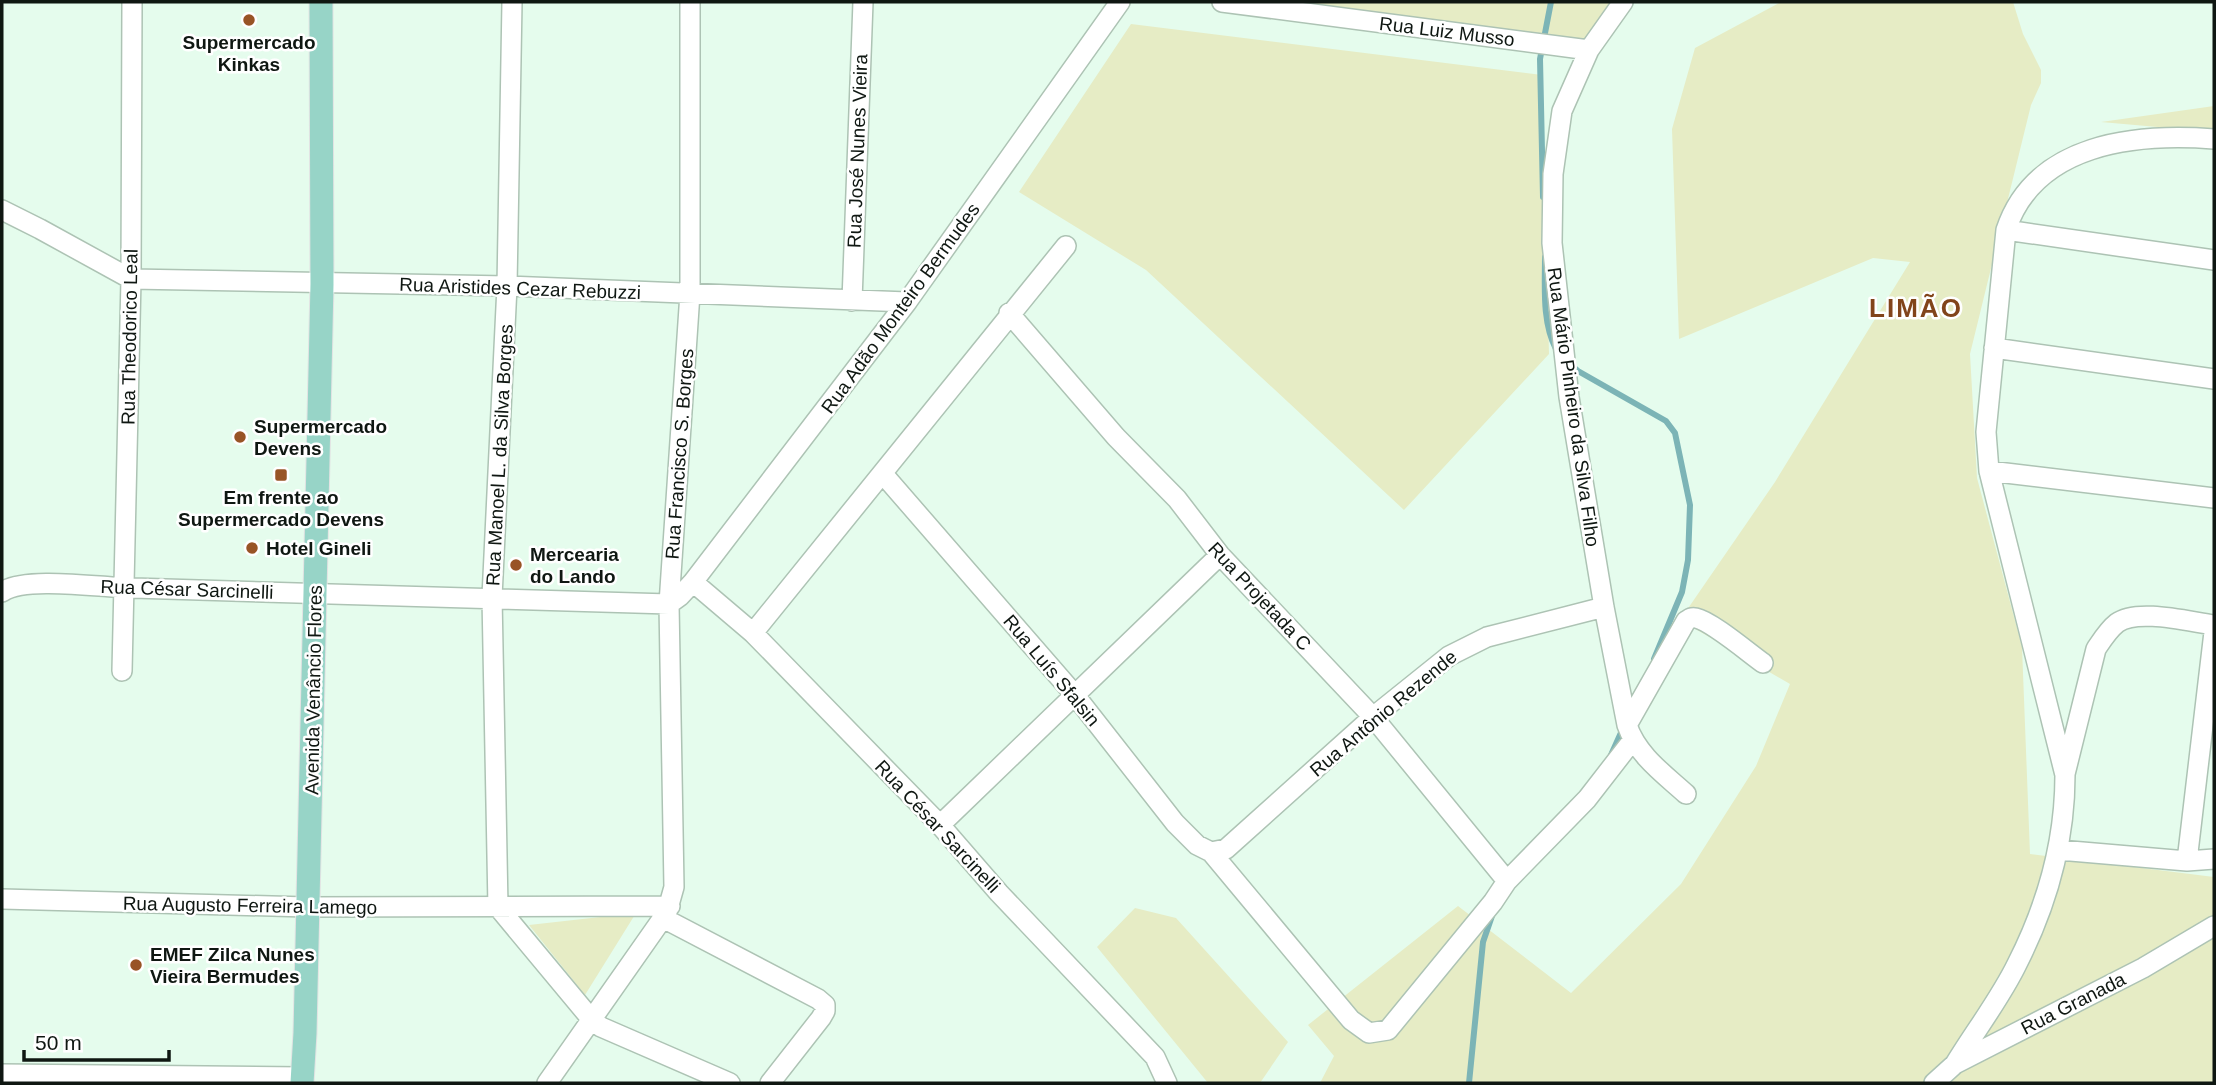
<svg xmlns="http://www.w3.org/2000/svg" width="2216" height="1085" font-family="Helvetica,sans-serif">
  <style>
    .green { fill: #e6ecc5 }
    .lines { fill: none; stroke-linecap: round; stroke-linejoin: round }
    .stream { stroke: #7cb4b6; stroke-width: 6 }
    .minor-casing { stroke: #adc3b4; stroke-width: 22 }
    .major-casing { stroke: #e2e3e3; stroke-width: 25 }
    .minor { stroke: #fff; stroke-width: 19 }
    .major { stroke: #97d4c7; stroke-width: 23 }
    .poi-dot { fill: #985426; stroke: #fff; stroke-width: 2.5 }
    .labels { text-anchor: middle; stroke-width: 5; stroke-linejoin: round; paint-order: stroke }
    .street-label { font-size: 19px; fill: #0f1712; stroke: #fff }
    .poi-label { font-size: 19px; font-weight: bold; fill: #0f1712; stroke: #fff; text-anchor: start }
    .district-label { font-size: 26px; font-weight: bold; letter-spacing: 2px; fill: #81441a; stroke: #fff }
  </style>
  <rect width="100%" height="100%" fill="#e5fced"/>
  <path class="green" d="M 1221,2 L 1615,2 L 1582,44 Z
    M 1781,2 L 2013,2 L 2023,34 L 2041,70 L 2041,83 L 2031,105 L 1970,354 L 1977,478 L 2022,647 L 2030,854 L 2214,877 L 2214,1083 L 1320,1083 L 1334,1056 L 1308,1025 L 1458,906 L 1571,993 L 1681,884 L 1756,766 L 1790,684 L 1680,620 L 1775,482 L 1910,262 L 1873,258 L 1679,339 L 1672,129 L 1695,48 Z
    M 1131,24 L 1542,75 L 1549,354 L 1404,510 L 1146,270 L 1019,192 Z
    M 2214,106 L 2214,132 L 2101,122 Z
    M 1135,908 L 1176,918 L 1288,1042 L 1260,1083 L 1208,1083 L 1097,947 Z
    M 636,913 L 585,995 L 529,925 Z"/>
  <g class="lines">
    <path class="stream" d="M 1543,197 L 1540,59 L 1551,2
      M 1545,257 C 1545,287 1542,322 1556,349
      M 1571,365 L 1578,371 L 1666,421 L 1675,433 L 1690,505 L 1688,560 L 1682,592 L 1654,659
      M 1611,755 L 1624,726
      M 1469,1083 L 1483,942 L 1493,913"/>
    <defs>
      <path id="minor" d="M 1222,2 L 1589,50
        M 1623,2 L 1589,50 L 1562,111 L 1553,174 L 1552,243 L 1569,397 L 1604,607 L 1627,725 C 1637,755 1664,774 1686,794
        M 2,210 L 40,229 L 131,279 L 507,286 L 907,302
        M 2006,230 L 2214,260
        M 852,301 L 863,2
        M 1009,313 L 1116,437 L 1177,499 L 1220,555 L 1373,717 L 1507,881
        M 1994,348 L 2214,379
        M 1989,471 L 2214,498
        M 883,474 L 1074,694 L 1175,823 L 1197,845 L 1211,852 L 1226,849 L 1373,717 L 1449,656 L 1487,637 L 1604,607
        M 693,582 L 753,633 L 940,825 L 999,893 L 1155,1057 L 1167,1083
        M 2,592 C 24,576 99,587 128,588 C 308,593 488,597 669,604 L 680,596 L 693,582 L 907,302 L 1120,2
        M 753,633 L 1066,246
        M 122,671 L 131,279 L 132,2
        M 1627,725 L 1686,621 C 1691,618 1690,617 1696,618 C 1711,621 1749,653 1763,663
        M 2065,774 L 2096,649 C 2102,640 2108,630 2117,623 C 2137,608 2190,622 2214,625
        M 940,825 L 1220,555
        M 2059,850 L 2187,861 L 2214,859
        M 1211,852 L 1351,1020 L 1369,1033 L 1388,1030 L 1493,902 L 1507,881 L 1587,799 L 1632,741
        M 2187,861 L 2214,632
        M 2,899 L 307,907 L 670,906
        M 498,907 L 492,597 L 507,286 L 512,2
        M 498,907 L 592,1020 L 601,1027 L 730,1083
        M 663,918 L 818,999 L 825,1005 L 825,1011 L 821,1018 L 770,1083
        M 1955,1064 C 1975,1031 2000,999 2017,964 C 2047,905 2065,842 2065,775 L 1989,471 L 1986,432 L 2006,230 C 2035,143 2135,133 2214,139
        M 2,1074 L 302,1077
        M 547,1083 L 667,912 L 674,887 L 669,604 L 690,293 L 690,2
        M 1934,1083 L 1955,1064 L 2143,968 L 2214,926"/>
      <path id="major" d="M 302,1083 L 305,1033 L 322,284 L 321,2"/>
    </defs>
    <use href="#minor" class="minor-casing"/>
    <use href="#major" class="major-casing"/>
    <use href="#minor" class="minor"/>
    <use href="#major" class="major"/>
  </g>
  <g class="poi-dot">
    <circle cx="249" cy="20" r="7"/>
    <circle cx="240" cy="437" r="7"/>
    <rect x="274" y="468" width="14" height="14" rx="3.5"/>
    <circle cx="252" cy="548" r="7"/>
    <circle cx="516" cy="565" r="7"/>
    <circle cx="136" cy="965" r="7"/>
  </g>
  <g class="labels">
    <g class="street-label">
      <text transform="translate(1447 31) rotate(7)" y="7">Rua Luiz Musso</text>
      <text transform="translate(857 151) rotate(-88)" y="7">Rua José Nunes Vieira</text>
      <text transform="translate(520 288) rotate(2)" y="7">Rua Aristides Cezar Rebuzzi</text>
      <text transform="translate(900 308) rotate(-54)" y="7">Rua Adão Monteiro Bermudes</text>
      <text transform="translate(129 337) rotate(-89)" y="7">Rua Theodorico Leal</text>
      <text transform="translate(1574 407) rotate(82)" y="7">Rua Mário Pinheiro da Silva Filho</text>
      <text transform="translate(679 454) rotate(-86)" y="7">Rua Francisco S. Borges</text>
      <text transform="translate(499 455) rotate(-87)" y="7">Rua Manoel L. da Silva Borges</text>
      <text transform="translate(187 589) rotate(2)" y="7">Rua César Sarcinelli</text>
      <text transform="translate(1260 596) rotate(47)" y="7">Rua Projetada C</text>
      <text transform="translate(1052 670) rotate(50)" y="7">Rua Luís Sfalsin</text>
      <text transform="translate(313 690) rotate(-89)" y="7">Avenida Venâncio Flores</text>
      <text transform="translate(1383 713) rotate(-40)" y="7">Rua Antônio Rezende</text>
      <text transform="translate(938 826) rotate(47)" y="7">Rua César Sarcinelli</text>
      <text transform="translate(250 905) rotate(1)" y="7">Rua Augusto Ferreira Lamego</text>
      <text transform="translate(2073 1003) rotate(-27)" y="7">Rua Granada</text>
    </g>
    <g class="poi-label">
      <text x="249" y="49" text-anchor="middle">Supermercado<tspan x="249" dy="22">Kinkas</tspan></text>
      <text x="254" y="433">Supermercado<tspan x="254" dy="22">Devens</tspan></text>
      <text x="281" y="504" text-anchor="middle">Em frente ao<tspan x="281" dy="22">Supermercado Devens</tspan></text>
      <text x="266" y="555">Hotel Gineli</text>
      <text x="530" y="561">Mercearia<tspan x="530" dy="22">do Lando</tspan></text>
      <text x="150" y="961">EMEF Zilca Nunes<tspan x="150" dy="22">Vieira Bermudes</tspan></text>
    </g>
    <g class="district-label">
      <text x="1916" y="317">LIMÃO</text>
    </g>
  </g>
  <rect width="2216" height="1085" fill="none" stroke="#0f1712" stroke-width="7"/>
  <path d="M24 1050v10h145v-10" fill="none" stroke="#0f1712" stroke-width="3.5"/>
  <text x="35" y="1050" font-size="21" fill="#0f1712" stroke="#ffffff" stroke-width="5" paint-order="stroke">50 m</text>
</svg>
